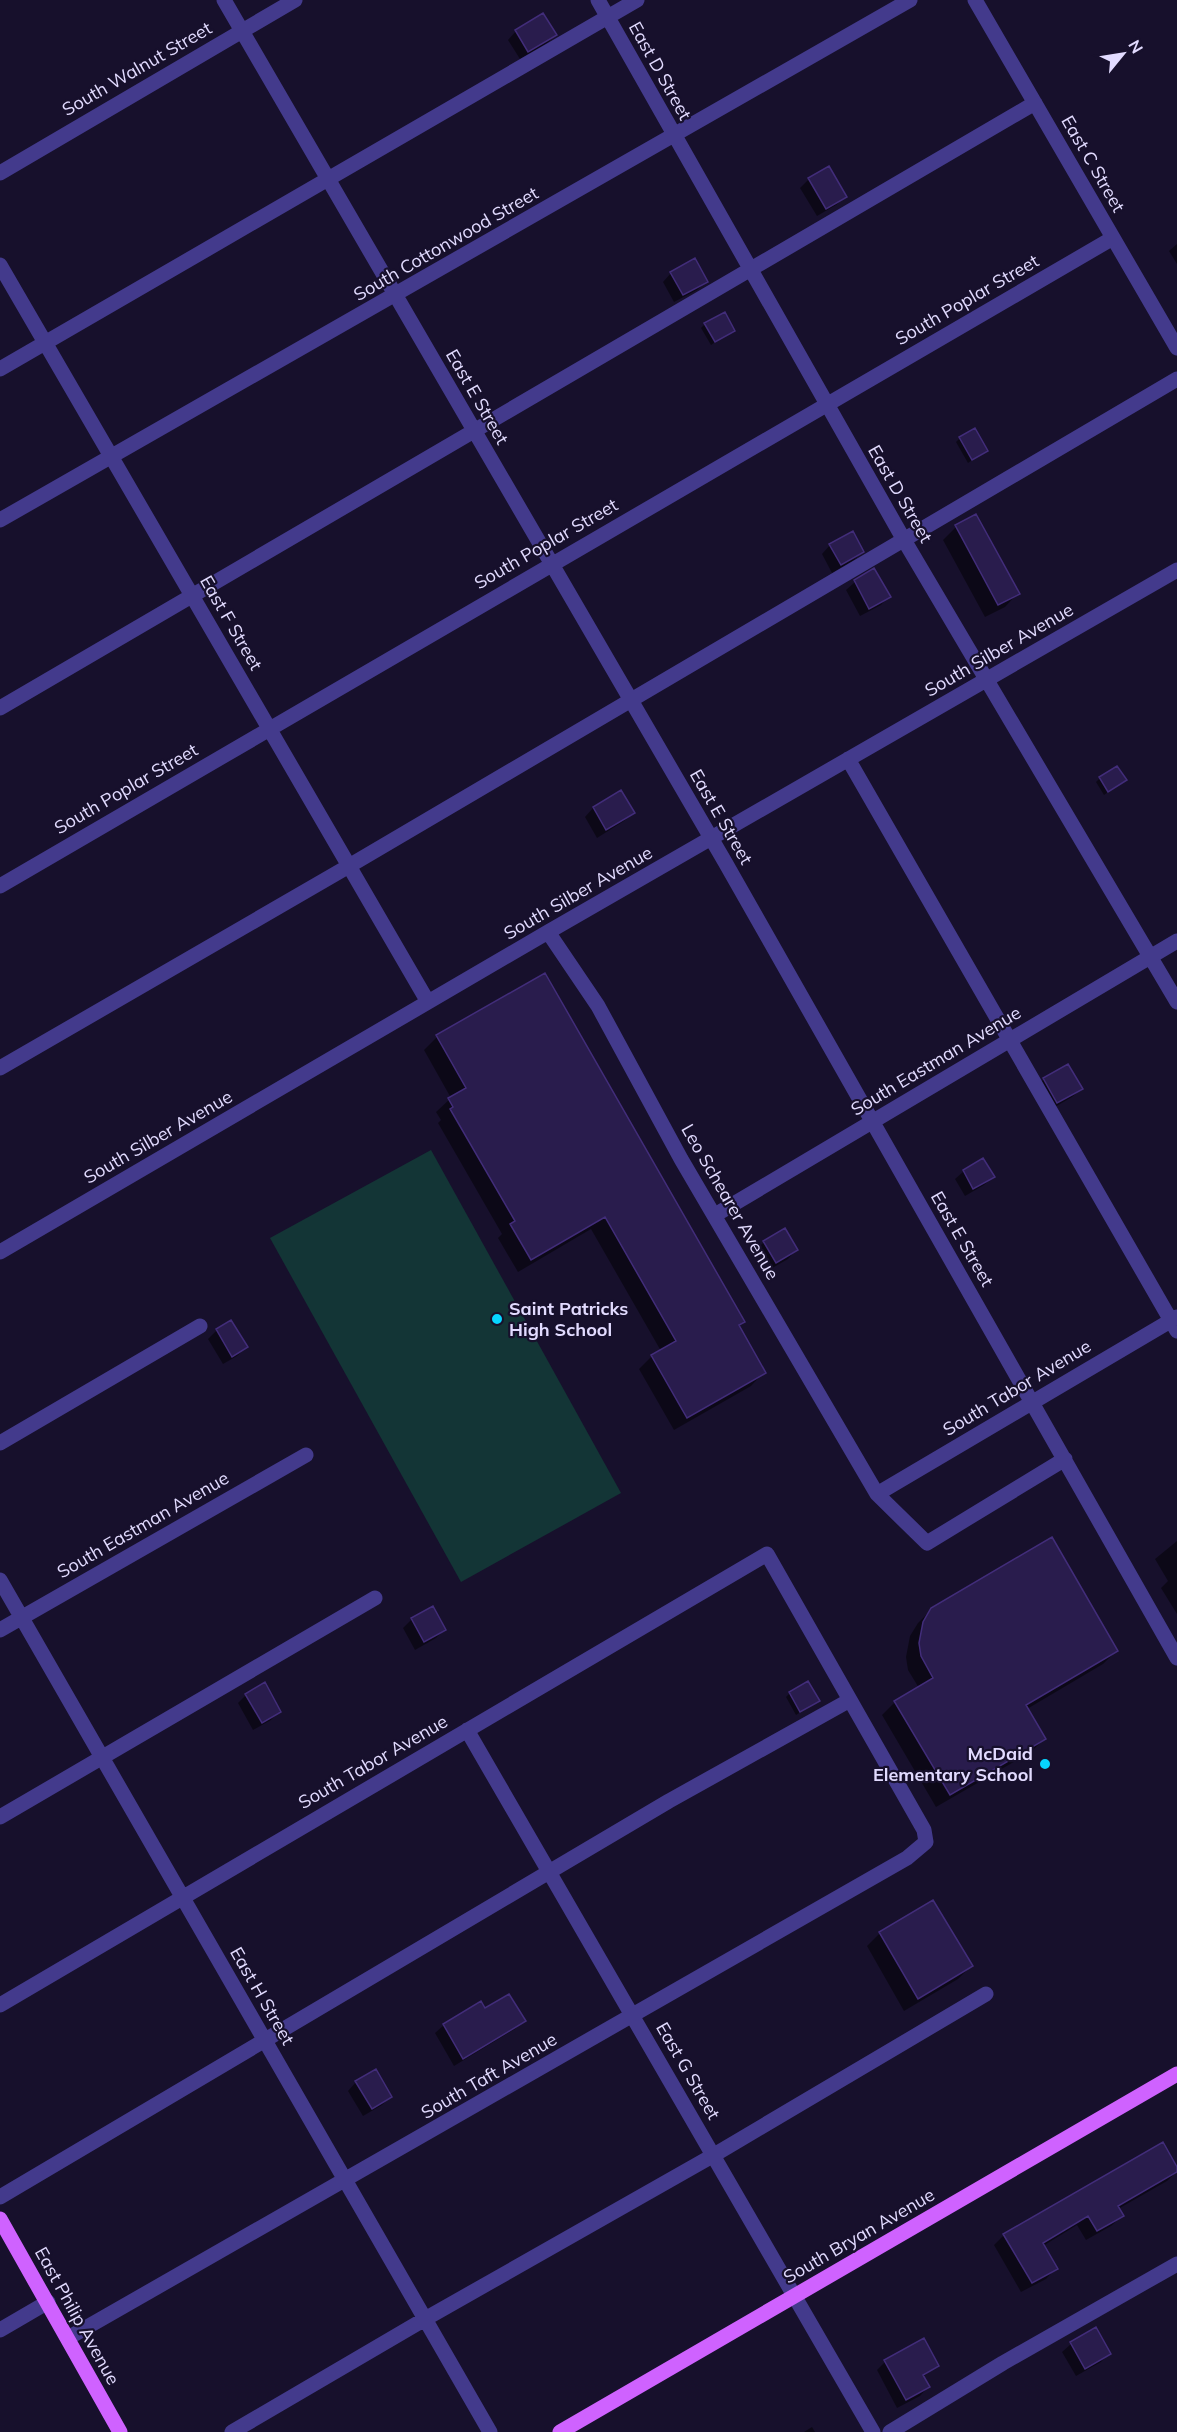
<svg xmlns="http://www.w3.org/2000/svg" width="1177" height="2432" font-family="Mulish,sans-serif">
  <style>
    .green { fill: #133536 }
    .shadow { fill: #0007 }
    .building { fill: #291c4d; stroke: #422d7a; stroke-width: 1.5 }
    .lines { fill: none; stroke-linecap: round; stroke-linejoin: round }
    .minor { stroke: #433a8c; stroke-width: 15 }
    .major { stroke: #cf62ff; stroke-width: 15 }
    .poi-dot { fill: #07d5ff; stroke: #17102c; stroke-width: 2 }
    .labels { text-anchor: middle; stroke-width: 4.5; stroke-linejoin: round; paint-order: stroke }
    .street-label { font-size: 18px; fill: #e2dbff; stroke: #17102c }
    .poi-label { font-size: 18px; font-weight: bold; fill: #e2dbff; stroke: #17102c; text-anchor: start }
  </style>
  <rect width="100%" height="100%" fill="#17102c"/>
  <path class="green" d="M 431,1150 L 621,1493 L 461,1582 L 270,1238 Z"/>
  <path class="shadow" d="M 516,31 L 556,35 L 547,43 L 520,59 L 508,40 Z
    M 809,179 L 845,197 L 836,205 L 817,216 L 800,188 Z
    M 1177,244 L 1177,264 L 1169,251 Z
    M 671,273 L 706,281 L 697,290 L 674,302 L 663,282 Z
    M 705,324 L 733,330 L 711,345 L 701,328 Z
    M 960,438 L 986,450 L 968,463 L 956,442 Z
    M 975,516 L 1018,593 L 1005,607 L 985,617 L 943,540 L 956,527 Z
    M 830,545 L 863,551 L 854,560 L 832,573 L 822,554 Z
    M 874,570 L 889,596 L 881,605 L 860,616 L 846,590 L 855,582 Z
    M 1100,778 L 1125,780 L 1104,795 L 1096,782 Z
    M 620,792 L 633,813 L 624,821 L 597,838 L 585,817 L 593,808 Z
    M 437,1037 L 743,1322 L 738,1327 L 764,1372 L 751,1386 L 674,1430 L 639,1369 L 652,1356 L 661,1351 L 591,1229 L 518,1272 L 498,1238 L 502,1234 L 438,1123 L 441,1120 L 436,1112 L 451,1098 L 424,1050 Z
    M 1068,1066 L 1081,1089 L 1072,1097 L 1048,1111 L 1035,1088 L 1044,1079 Z
    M 964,1171 L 993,1177 L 984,1185 L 965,1196 L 955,1179 Z
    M 764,1242 L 796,1250 L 788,1259 L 767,1271 L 755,1251 Z
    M 217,1330 L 246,1347 L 237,1356 L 223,1364 L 208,1339 Z
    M 1177,1541 L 1177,1614 L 1161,1588 L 1168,1581 L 1155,1559 Z
    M 432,1608 L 444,1630 L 436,1638 L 415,1650 L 403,1628 L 412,1619 Z
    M 932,1609 L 1116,1651 L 1103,1664 L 1027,1709 L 1044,1739 L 1031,1752 L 936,1807 L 882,1715 L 895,1702 L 919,1688 L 908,1670 L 906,1657 L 910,1636 L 918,1623 Z
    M 790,1693 L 818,1701 L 796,1715 L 786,1697 Z
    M 246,1695 L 279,1711 L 271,1720 L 253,1730 L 238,1703 Z
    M 933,1902 L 971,1966 L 958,1979 L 904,2011 L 867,1946 L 880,1933 Z
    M 484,2010 L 524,2021 L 515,2029 L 454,2066 L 435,2033 L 444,2025 Z
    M 356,2082 L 390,2097 L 382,2105 L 363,2116 L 348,2091 Z
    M 1177,2171 L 1167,2181 L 1118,2209 L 1122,2216 L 1111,2226 L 1086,2240 L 1077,2225 L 1043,2246 L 1056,2268 L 1046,2279 L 1021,2292 L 994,2245 L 1004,2235 Z
    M 1096,2329 L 1109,2353 L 1101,2362 L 1076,2376 L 1062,2352 L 1071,2344 Z
    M 885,2362 L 937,2365 L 923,2377 L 928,2387 L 920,2396 L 897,2408 L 877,2370 Z
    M 812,2427 L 815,2432 L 804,2432 Z"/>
  <path class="building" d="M 543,13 L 557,35 L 528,52 L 515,30 Z
    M 829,166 L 847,197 L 826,209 L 808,178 Z
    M 695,258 L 708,282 L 683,295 L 670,272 Z
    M 725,312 L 735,331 L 715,342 L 704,323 Z
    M 975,428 L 988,451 L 972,460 L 959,437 Z
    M 976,514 L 1020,594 L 998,605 L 955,525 Z
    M 853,531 L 864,552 L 841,565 L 829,544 Z
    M 874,568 L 891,597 L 869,609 L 854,580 Z
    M 1117,766 L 1127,780 L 1108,792 L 1099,777 Z
    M 621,790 L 635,813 L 606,830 L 593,807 Z
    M 545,973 L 745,1322 L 739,1325 L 766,1373 L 687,1418 L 651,1355 L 676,1341 L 605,1217 L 531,1260 L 510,1224 L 515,1221 L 450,1109 L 453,1107 L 448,1098 L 466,1088 L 436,1035 Z
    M 1068,1064 L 1083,1089 L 1057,1103 L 1043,1078 Z
    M 983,1158 L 995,1177 L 973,1189 L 963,1170 Z
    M 785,1228 L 798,1250 L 776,1263 L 763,1241 Z
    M 231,1320 L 248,1347 L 232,1357 L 216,1329 Z
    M 1052,1537 L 1118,1651 L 1026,1705 L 1046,1739 L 950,1795 L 894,1701 L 933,1678 L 921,1656 L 919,1643 L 923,1622 L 931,1608 Z
    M 433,1606 L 446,1630 L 424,1642 L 411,1618 Z
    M 808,1681 L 820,1701 L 800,1712 L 789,1692 Z
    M 265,1682 L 281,1712 L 262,1723 L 245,1694 Z
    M 933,1900 L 973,1966 L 918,1999 L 879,1932 Z
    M 509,1994 L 526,2021 L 463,2059 L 443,2024 L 481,2001 L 485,2008 Z
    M 376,2069 L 392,2097 L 372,2109 L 355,2081 Z
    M 1163,2142 L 1177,2167 L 1177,2172 L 1118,2206 L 1124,2216 L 1097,2231 L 1088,2216 L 1043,2243 L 1058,2269 L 1032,2283 L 1003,2234 Z
    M 1096,2327 L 1111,2354 L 1085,2369 L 1070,2342 Z
    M 924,2338 L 939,2366 L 923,2375 L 930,2387 L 906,2400 L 884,2360 Z"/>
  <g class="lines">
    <path class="minor" d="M 224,0 L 725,862 L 1177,1658
      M 598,0 L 904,540 L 1177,1002
      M 975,0 L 1177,348
      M 0,173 L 295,0
      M 0,265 L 428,1002
      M 0,369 L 637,0
      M 0,520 L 910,0
      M 0,708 L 1035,103
      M 848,759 L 1177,1331
      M 0,886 L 1113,238
      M 548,932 L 598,1006 L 681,1159 L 877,1494 L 927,1543 L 1065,1459
      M 0,1068 L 349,866 L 1177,379
      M 715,1215 L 1177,941
      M 0,1252 L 548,932 L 1177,570
      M 0,1443 L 200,1326
      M 877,1494 L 1177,1317
      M 0,1580 L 490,2432
      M 0,1630 L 306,1455
      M 467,1730 L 873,2432
      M 0,1817 L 375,1598
      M 0,2005 L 767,1554 L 924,1830 L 926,1842 L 907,1858 L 68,2338
      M 0,2197 L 669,1801 L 850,1700
      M 0,2330 L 48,2302
      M 232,2432 L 425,2319 L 714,2155 L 986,1994
      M 890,2432 L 1003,2363 L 1177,2264"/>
    <path class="major" d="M 0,2219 L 120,2432
      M 560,2432 L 1177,2074"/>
  </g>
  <g class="poi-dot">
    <circle cx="497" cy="1319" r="6"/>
    <circle cx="1045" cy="1764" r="6"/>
  </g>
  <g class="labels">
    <g class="street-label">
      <text transform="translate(137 69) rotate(-30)" y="6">South Walnut Street</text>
      <text transform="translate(660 71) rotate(61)" y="6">East D Street</text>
      <text transform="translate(1093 164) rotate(60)" y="6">East C Street</text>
      <text transform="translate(446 244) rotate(-30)" y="6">South Cottonwood Street</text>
      <text transform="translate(967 300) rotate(-30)" y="6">South Poplar Street</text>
      <text transform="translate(477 397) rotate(60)" y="6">East E Street</text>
      <text transform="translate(900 494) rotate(60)" y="6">East D Street</text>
      <text transform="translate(546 544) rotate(-30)" y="6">South Poplar Street</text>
      <text transform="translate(231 623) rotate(60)" y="6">East F Street</text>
      <text transform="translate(999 650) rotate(-30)" y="6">South Silber Avenue</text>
      <text transform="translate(126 789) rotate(-30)" y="6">South Poplar Street</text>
      <text transform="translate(721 817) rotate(60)" y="6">East E Street</text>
      <text transform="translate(578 893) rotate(-30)" y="6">South Silber Avenue</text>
      <text transform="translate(936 1061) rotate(-31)" y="6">South Eastman Avenue</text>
      <text transform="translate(158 1137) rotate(-30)" y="6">South Silber Avenue</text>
      <text transform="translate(730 1202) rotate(60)" y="6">Leo Schearer Avenue</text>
      <text transform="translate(962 1239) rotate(60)" y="6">East E Street</text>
      <text transform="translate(1017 1388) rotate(-31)" y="6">South Tabor Avenue</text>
      <text transform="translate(143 1525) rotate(-30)" y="6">South Eastman Avenue</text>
      <text transform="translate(373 1762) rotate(-30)" y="6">South Tabor Avenue</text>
      <text transform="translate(262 1996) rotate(60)" y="6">East H Street</text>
      <text transform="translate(688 2071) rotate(60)" y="6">East G Street</text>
      <text transform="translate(489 2076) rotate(-30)" y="6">South Taft Avenue</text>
      <text transform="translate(859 2236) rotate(-30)" y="6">South Bryan Avenue</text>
      <text transform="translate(77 2316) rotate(61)" y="6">East Philip Avenue</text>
    </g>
    <g class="poi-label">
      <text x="509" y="1315">Saint Patricks<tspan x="509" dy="21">High School</tspan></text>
      <text x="1033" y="1760" text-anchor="end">McDaid<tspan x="1033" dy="21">Elementary School</tspan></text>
    </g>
  </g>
  <g transform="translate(1123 54) rotate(60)" stroke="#17102c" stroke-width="4.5" paint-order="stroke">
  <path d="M0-4.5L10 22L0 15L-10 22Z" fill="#e2dbff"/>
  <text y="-9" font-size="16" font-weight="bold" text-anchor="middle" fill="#e2dbff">N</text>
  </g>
</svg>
